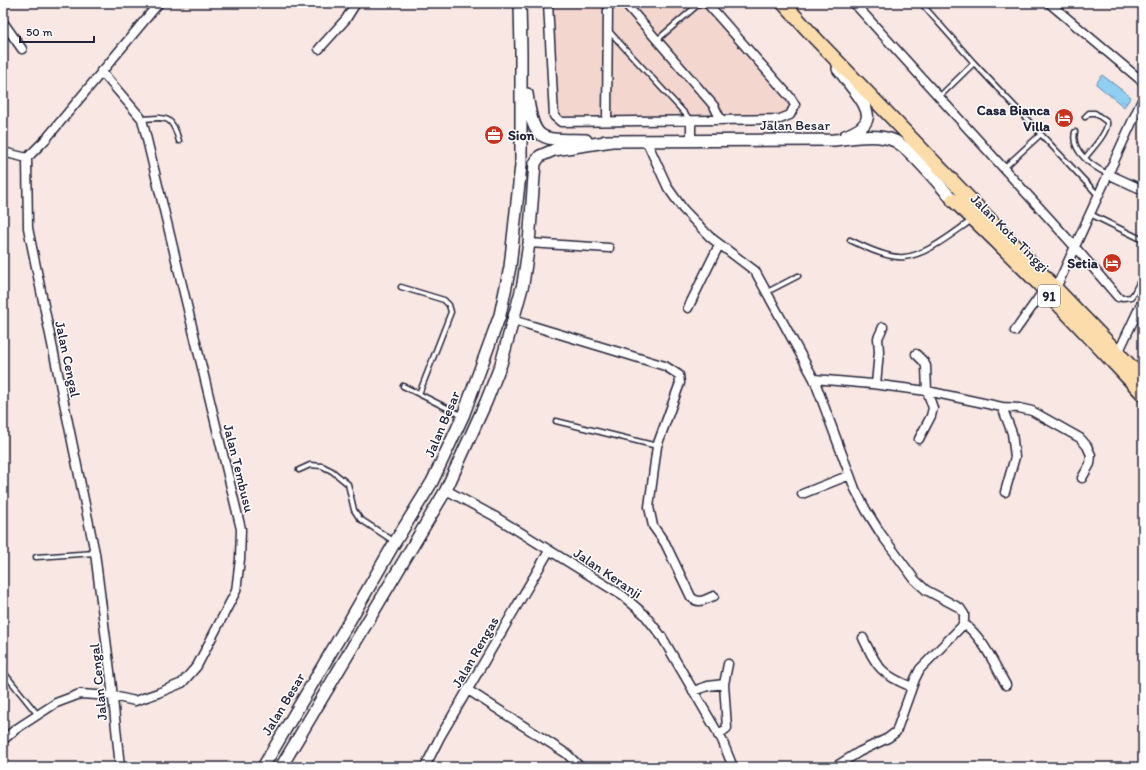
<svg xmlns="http://www.w3.org/2000/svg" width="1146" height="770" font-family="Itim,sans-serif">
  <style>
    .built { fill: #f3d6ce }
    .water { fill: url(#water-ripples); stroke: #658aa9 }
    .lines { fill: none; stroke-linecap: round; stroke-linejoin: round }
    .service-casing { stroke: #22223b; stroke-width: 7 }
    .minor-casing { stroke: #22223b; stroke-width: 11 }
    .secondary-casing { stroke: #22223b; stroke-width: 14 }
    .trunk-casing { stroke: #22223b; stroke-width: 16 }
    .service { stroke: #fff; stroke-width: 4 }
    .minor { stroke: #fff; stroke-width: 8 }
    .secondary { stroke: #fff; stroke-width: 11 }
    .trunk { stroke: #fddcac; stroke-width: 13 }
    .labels { text-anchor: middle; stroke-width: 3; stroke-linejoin: round; paint-order: stroke }
    .shield { fill: #fff; stroke: #646476; stroke-width: 1 }
    .shield-label { font-size: 13px; font-weight: bold; fill: #22223b }
    .poi-label { font-size: 14px; font-weight: bold; fill: #22223b; stroke: #fff; text-anchor: end }
    .street-label { font-size: 14px; fill: #22223b; stroke: #fff }
  </style>
  <defs>
    <pattern id="water-ripples" width="26" height="14" patternUnits="userSpaceOnUse"><rect width="26" height="14" fill="#91cff2"/><path d="M2 4q2-2 4 0t4 0M15 11q2-2 4 0t4 0" fill="none" stroke="#7db1d0"/></pattern>
  </defs>
  <rect width="100%" height="100%" fill="#f8e7e2"/>
  <filter id="ink" filterUnits="userSpaceOnUse"><feTurbulence type="fractalNoise" baseFrequency=".025" numOctaves="2"/><feDisplacementMap in="SourceGraphic" scale="8" xChannelSelector="R" yChannelSelector="G"/><feConvolveMatrix kernelMatrix="1 2 1 2 8 2 1 2 1" color-interpolation-filters="sRGB"/></filter>
  <g filter="url(#ink)">
    <path class="built" d="M 545,3 L 713,3 L 793,95 L 799,104 L 793,116 L 782,123 L 605,124 L 551,118 Z"/>
    <path class="water" d="M 1102,75 L 1131,97 L 1124,107 L 1096,84 Z"/>
    <g class="lines">
      <defs>
        <path id="service" d="M 921,3 L 974,63 L 1098,195
          M 608,30 L 690,119
          M 657,40 L 700,3
          M 939,97 L 974,63
          M 142,119 C 167,117 172,115 179,141
          M 1075,132 C 1070,151 1093,167 1108,174
          M 1085,158 C 1091,150 1109,132 1107,122 L 1095,113 L 1089,113 L 1085,117
          M 1004,168 L 1041,134
          M 1090,214 L 1143,240
          M 850,240 C 864,247 889,259 904,257 C 927,255 953,233 972,220
          M 401,287 L 444,300 L 449,305 L 451,312 L 419,394
          M 767,292 L 798,276
          M 1118,297 L 1123,298 L 1131,297 L 1134,293 L 1143,275
          M 403,386 L 463,416
          M 556,421 L 657,446
          M 299,470 L 310,465 L 322,466 L 332,471 L 348,484 L 354,510 L 360,519 L 395,542
          M 36,557 L 95,553
          M 5,674 L 38,715"/>
        <path id="minor" d="M 548,3 L 554,116 L 561,122 L 780,119 L 790,115 L 795,105 L 790,97 L 707,3
          M 625,3 L 714,106 L 721,120
          M 854,3 L 1075,247 L 1118,297
          M 1049,3 L 1143,82
          M 3,22 L 22,49
          M 319,49 L 346,19 L 356,3
          M 607,121 L 608,3
          M 646,140 L 668,188 L 683,209 L 710,237 L 755,271 L 814,379 L 855,489 L 866,510 L 881,534 L 915,580 L 926,590 L 960,608 L 964,614 L 964,620 L 962,626 L 920,669 L 915,679 L 896,732 L 888,738 L 859,752 L 835,767
          M 691,141 L 691,121
          M 3,152 L 27,158
          M 1108,174 L 1143,190
          M 529,243 L 609,248
          M 1056,288 L 1143,98
          M 688,308 L 719,245
          M 513,320 L 665,366 L 679,375 L 680,383 L 657,446 L 649,507 L 653,526 L 665,543 L 691,597 C 699,605 705,599 714,596
          M 1015,331 L 1044,290
          M 1118,353 L 1143,300
          M 916,354 L 924,362 L 926,366 L 927,391 L 933,408 L 931,416 L 919,439
          M 814,379 L 872,384 L 927,391 L 1002,407 L 1012,433 L 1015,457 L 1005,492
          M 876,384 L 879,352 L 878,338 L 883,327
          M 1002,407 L 1019,408 L 1032,411 L 1080,438 L 1087,446 L 1091,455 L 1090,464 L 1082,478
          M 446,490 L 494,516 L 623,596 L 644,614 L 662,637 L 722,740 L 733,767
          M 802,494 L 850,475
          M 963,623 C 983,637 994,664 1006,685
          M 863,638 C 877,667 881,675 912,687
          M 468,690 L 567,754 L 580,767
          M 693,691 L 708,686 L 724,684
          M 718,735 L 727,728 L 724,684 L 728,664
          M 3,740 L 16,729 L 56,703 L 80,694 L 113,696 L 135,701 L 158,693 L 182,683 L 197,666 L 236,591 L 240,559 L 241,529 L 142,119 L 101,71
          M 120,767 L 111,679 L 95,553 L 28,228 L 27,158 L 46,139 L 159,3
          M 425,767 L 440,737 L 549,551"/>
        <path id="secondary" d="M 838,69 C 844,76 849,84 855,91 C 872,113 874,125 845,136
          M 527,94 C 534,144 540,139 586,140
          M 605,141 L 834,140 C 853,138 877,133 895,141 C 911,149 940,186 953,200
          M 263,767 L 350,620 L 395,542 L 432,482 L 463,416 L 500,315 L 510,267 L 521,165 L 521,51 L 520,3
          M 281,767 L 446,490 L 486,402 L 501,364 L 523,284 L 529,243 L 535,163 L 540,156 L 554,150 L 612,141"/>
        <path id="trunk" d="M 783,3 L 816,39 L 1143,379
          M 953,200 C 1019,261 1081,328 1143,394"/>
      </defs>
      <use href="#service" class="service-casing"/>
      <use href="#minor" class="minor-casing"/>
      <use href="#secondary" class="secondary-casing"/>
      <use href="#trunk" class="trunk-casing"/>
      <use href="#service" class="service"/>
      <use href="#minor" class="minor"/>
      <use href="#secondary" class="secondary"/>
      <use href="#trunk" class="trunk"/>
    </g>
  </g>
  <defs>
    <symbol id="hotel-disc" viewBox="-11 -11 22 22"><circle r="9.5" fill="#c8321e" stroke="#fff"/><path d="M-6-4.5h1.5V1H6V5H4.5V3h-9V5H-6ZM-4 0a1.8 1.8 0 1 1 3.6 0ZM.5 0V-2.5h3Q6-2.5 6 0Z" fill="#fff"/></symbol>
    <symbol id="office-disc" viewBox="-11 -11 22 22"><circle r="9.5" fill="#c8321e" stroke="#fff"/><path d="M-6-3h4V-5.5h4V-3h4V5H-6ZM-1-4.5V-3h2v-1.5ZM-6 0V1H6V0Z" fill="#fff"/></symbol>
  </defs>
  <g fill-rule="evenodd">
    <use href="#hotel-disc" x="1053" y="107" width="22" height="22"/>
    <use href="#office-disc" x="483" y="124" width="22" height="22"/>
    <use href="#hotel-disc" x="1101" y="252" width="22" height="22"/>
  </g>
  <g class="labels">
    <rect class="shield" x="1038" y="285" width="22" height="22" rx="3"/>
    <g class="shield-label">
      <text x="1049" y="301">91</text>
    </g>
    <g class="poi-label">
      <text x="1050" y="115">Casa Bianca<tspan x="1050" dy="16">Villa</tspan></text>
      <text x="508" y="140" text-anchor="start">Sion</text>
      <text x="1098" y="268">Setia</text>
    </g>
    <g class="street-label">
      <text x="795" y="130">Jalan Besar</text>
      <text transform="translate(1010 233) rotate(45)" y="5">Jalan Kota Tinggi</text>
      <text transform="translate(68 359) rotate(78)" y="5">Jalan Cengal</text>
      <text transform="translate(442 424) rotate(-67)" y="5">Jalan Besar</text>
      <text transform="translate(239 468) rotate(76)" y="5">Jalan Tembusu</text>
      <text transform="translate(608 573) rotate(34)" y="5">Jalan Keranji</text>
      <text transform="translate(475 652) rotate(-60)" y="5">Jalan Rengas</text>
      <text transform="translate(98 682) rotate(-96)" y="5">Jalan Cengal</text>
      <text transform="translate(283 704) rotate(-59)" y="5">Jalan Besar</text>
    </g>
  </g>
  <rect width="1146" height="770" fill="none" stroke="#fff" stroke-width="16"/>
  <rect x="8" y="8" width="1130" height="754" fill="none" stroke="#22223b" stroke-width="1.5" filter="url(#ink)"/>
  <path d="M20 36v6h74v-6" fill="none" stroke="#22223b" stroke-width="2"/>
  <text x="26" y="36" font-size="12" fill="#22223b" stroke="#ffffff" stroke-width="3" paint-order="stroke">50 m</text>
</svg>
